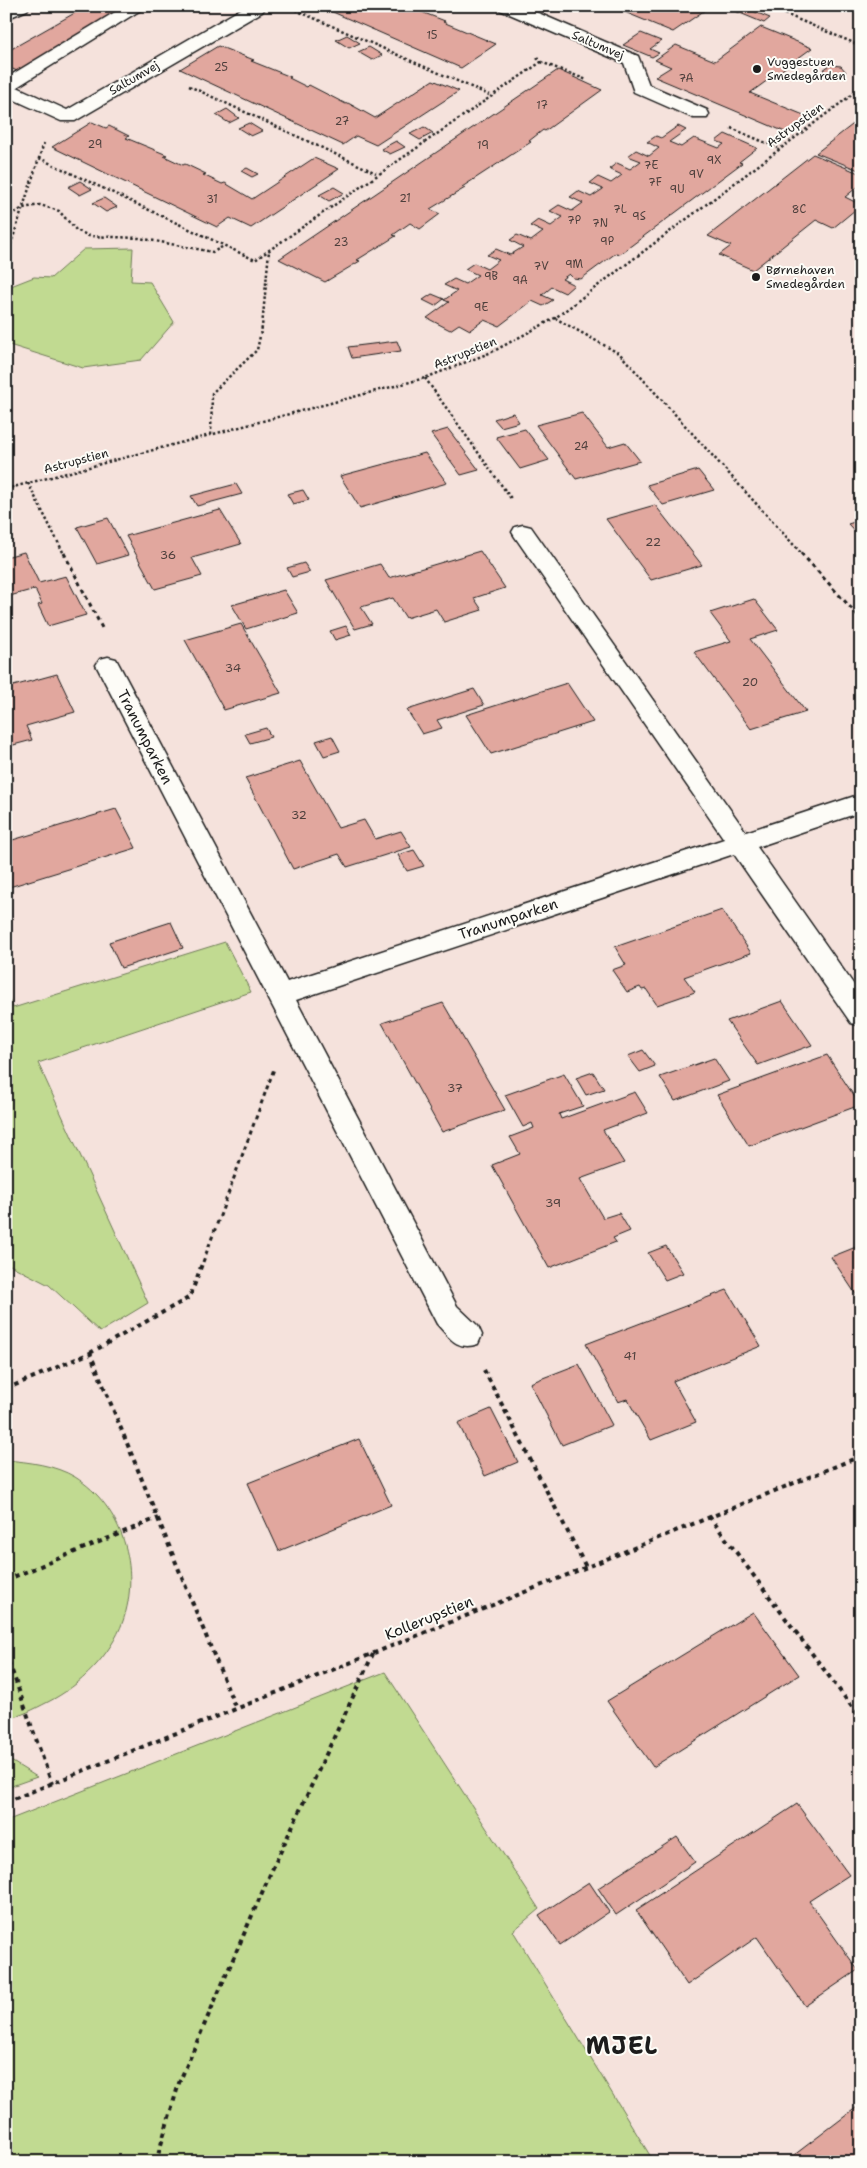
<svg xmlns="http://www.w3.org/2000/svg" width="867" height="2168" font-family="'Shantell Sans',sans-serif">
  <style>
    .green { fill: #c1da91; stroke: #6e7b56 }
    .building { fill: #e1a79e; stroke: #1c1c1c }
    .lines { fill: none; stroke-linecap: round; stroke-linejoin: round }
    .lane-casing { stroke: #1c1c1c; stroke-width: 3 }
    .street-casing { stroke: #1c1c1c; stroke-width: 3 }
    .path-far2 { stroke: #1c1c1c; stroke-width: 2.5; stroke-dasharray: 2.5 2.5; stroke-linecap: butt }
    .path-far1 { stroke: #1c1c1c; stroke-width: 3; stroke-dasharray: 4 4; stroke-linecap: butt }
    .path { stroke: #1c1c1c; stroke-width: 4; stroke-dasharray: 4.5 4.5; stroke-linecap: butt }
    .lane { fill: #fdfcf7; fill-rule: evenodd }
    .street { fill: #fdfcf7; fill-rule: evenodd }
    .poi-dot { fill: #1c1c1c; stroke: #fdfcf7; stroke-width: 2 }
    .labels { text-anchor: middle; stroke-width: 4; stroke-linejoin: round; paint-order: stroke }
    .far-number-label { font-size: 11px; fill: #4d3f3c }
    .far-street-label { font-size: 12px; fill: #1c1c1c; stroke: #fdfcf7 }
    .far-poi-label { font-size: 12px; fill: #1c1c1c; stroke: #fdfcf7; text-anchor: start }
    .number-label { font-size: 12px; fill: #4d3f3c }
    .street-label { font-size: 15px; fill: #1c1c1c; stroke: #fdfcf7 }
    .near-district-label { font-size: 24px; font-weight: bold; letter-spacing: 1px; fill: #1c1c1c; stroke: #fdfcf7 }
  </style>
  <rect width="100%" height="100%" fill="#f5e2dc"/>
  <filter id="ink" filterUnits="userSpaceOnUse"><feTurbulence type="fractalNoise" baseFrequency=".02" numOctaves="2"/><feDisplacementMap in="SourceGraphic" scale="10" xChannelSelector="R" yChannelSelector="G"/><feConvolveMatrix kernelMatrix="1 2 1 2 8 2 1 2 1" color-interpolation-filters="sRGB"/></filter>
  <g filter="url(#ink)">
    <path class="green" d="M 133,248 L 131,281 L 150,282 L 174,322 L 141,360 L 83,368 L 6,344 L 6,303 L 11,286 L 34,277 L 51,278 L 84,249 Z
      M 225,942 L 251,992 L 38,1063 L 148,1303 L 100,1332 L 49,1285 L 6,1263 L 6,992 L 13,1008 Z
      M 6,1460 C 29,1462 55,1465 75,1477 C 123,1507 141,1569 123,1621 C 111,1655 80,1686 48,1702 C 34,1709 22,1716 6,1719 Z
      M 385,1672 L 539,1909 L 513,1931 L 654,2162 L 6,2162 L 6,1821 Z
      M 6,1758 L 37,1777 L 6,1788 Z"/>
    <path class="building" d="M 87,6 L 113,6 L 122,10 L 17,71 L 6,66 L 6,52 Z
      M 319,6 L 406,6 L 445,21 L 443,22 L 496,44 L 461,68 Z
      M 610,6 L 711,6 L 673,32 Z
      M 723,6 L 740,6 L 770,18 L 764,23 Z
      M 761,27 L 812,48 L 750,93 L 811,118 L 790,134 L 655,77 L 671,67 L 655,60 L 676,45 L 715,61 Z
      M 641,33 L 661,41 L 650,49 L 659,53 L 652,57 L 623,45 Z
      M 347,35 L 360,43 L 349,48 L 336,40 Z
      M 218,46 L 254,60 L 251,61 L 291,77 L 289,78 L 307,87 L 309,85 L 346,104 L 348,103 L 375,118 L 433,80 L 459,91 L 376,145 L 356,136 L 343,145 L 180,69 Z
      M 369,47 L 382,55 L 372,60 L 358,52 Z
      M 830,65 L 841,66 L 846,72 L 840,77 L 829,76 L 823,70 Z
      M 558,70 L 602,90 L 545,131 L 543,130 L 529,141 L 531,142 L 462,187 L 465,188 L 430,209 L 440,214 L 420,229 L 410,223 L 393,235 L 396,236 L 357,260 L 360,261 L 325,282 L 279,259 Z
      M 227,109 L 239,118 L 229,123 L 216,115 Z
      M 861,118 L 861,171 L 816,153 Z
      M 92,122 L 106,128 L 109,126 L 129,136 L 126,138 L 167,155 L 164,156 L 183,165 L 185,164 L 206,174 L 203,175 L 222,184 L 225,183 L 252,199 L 314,158 L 339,169 L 251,228 L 230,218 L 217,227 L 52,147 Z
      M 249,123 L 262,131 L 251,136 L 238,128 Z
      M 678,126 L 686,130 L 669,142 L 681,147 L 694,138 L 719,148 L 724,144 L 716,141 L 725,134 L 757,148 L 739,162 L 742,163 L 620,254 L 616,253 L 581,279 L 573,278 L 569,274 L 562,279 L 574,285 L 565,293 L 552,287 L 542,295 L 553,300 L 543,306 L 532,301 L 499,326 L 484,320 L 470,330 L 459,324 L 450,330 L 427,318 L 449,302 L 444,300 L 457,291 L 444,285 L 454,279 L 465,284 L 478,275 L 465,269 L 474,263 L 487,269 L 499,260 L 487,255 L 496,249 L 510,255 L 523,247 L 510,240 L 517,235 L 531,241 L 543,232 L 530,226 L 538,220 L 551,226 L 563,217 L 550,211 L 559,205 L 572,211 L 583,203 L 570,197 L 578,191 L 591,197 L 603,189 L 590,183 L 598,177 L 611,183 L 622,175 L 609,169 L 617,163 L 630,169 L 641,161 L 628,156 L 636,150 L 649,156 L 659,148 L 647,142 L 656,136 L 661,138 Z
      M 424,127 L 433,133 L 420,140 L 410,134 Z
      M 396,141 L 405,147 L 390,154 L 381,149 Z
      M 813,154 L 861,174 L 861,184 L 845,197 L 861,205 L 833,228 L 816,220 L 753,270 L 719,255 L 731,246 L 708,236 Z
      M 247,168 L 258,174 L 252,177 L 241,171 Z
      M 80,181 L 92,189 L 80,195 L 68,187 Z
      M 334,187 L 344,193 L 329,201 L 319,195 Z
      M 104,198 L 117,207 L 106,212 L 93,203 Z
      M 432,294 L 444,299 L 435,306 L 423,300 Z
      M 397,341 L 401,351 L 352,358 L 348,347 Z
      M 513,413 L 519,422 L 501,427 L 494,419 Z
      M 582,413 L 608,447 L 625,442 L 640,461 L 576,479 L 536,425 Z
      M 448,429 L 479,470 L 461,475 L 431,434 Z
      M 525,429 L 549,460 L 520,469 L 496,437 Z
      M 425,453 L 447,483 L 360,508 L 340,476 Z
      M 698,470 L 714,490 L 663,505 L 647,485 Z
      M 236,484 L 242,494 L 197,506 L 191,496 Z
      M 303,490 L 309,500 L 293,504 L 287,494 Z
      M 655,505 L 702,565 L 651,580 L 606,519 Z
      M 220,510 L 241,544 L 192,558 L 202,576 L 155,589 L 126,536 Z
      M 108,518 L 128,555 L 97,564 L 77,527 Z
      M 861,520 L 861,538 L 848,524 Z
      M 480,551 L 505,588 L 474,598 L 482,610 L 444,622 L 436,609 L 406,618 L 393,598 L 361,607 L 372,624 L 355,629 L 326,580 L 380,564 L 389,578 Z
      M 24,552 L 39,583 L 66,576 L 86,615 L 48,626 L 38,605 L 42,604 L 35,589 L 6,597 L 6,557 Z
      M 304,563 L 310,572 L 292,577 L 287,568 Z
      M 284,590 L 298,613 L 246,629 L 232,605 Z
      M 754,599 L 778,630 L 750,639 L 806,712 L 751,729 L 694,652 L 731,641 L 710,613 Z
      M 241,624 L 281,693 L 224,710 L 185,640 Z
      M 346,626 L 351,635 L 335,640 L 330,631 Z
      M 57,674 L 75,712 L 26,726 L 32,740 L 6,747 L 6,688 Z
      M 567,683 L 593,722 L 491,754 L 466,715 Z
      M 474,689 L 484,705 L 437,720 L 442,728 L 422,734 L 407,710 Z
      M 266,728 L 271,737 L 250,743 L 245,734 Z
      M 332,736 L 340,751 L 324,756 L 316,741 Z
      M 300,761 L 338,828 L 364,820 L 375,839 L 401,831 L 411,847 L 347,867 L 339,854 L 293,869 L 245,778 Z
      M 116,809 L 136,848 L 6,888 L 6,842 Z
      M 414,850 L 424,866 L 407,871 L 398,855 Z
      M 722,910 L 751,953 L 684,977 L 695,992 L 657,1005 L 646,989 L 642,990 L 640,987 L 627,992 L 612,970 L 626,965 L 615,947 Z
      M 171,922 L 183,948 L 121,968 L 109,942 Z
      M 782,1001 L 812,1045 L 758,1065 L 727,1021 Z
      M 443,1003 L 505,1110 L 442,1132 L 382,1023 Z
      M 643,1050 L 655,1066 L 640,1072 L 628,1056 Z
      M 827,1055 L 860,1105 L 749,1146 L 717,1095 Z
      M 714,1058 L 729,1081 L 675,1101 L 660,1077 Z
      M 593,1072 L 604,1089 L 586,1095 L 576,1078 Z
      M 564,1074 L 583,1106 L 559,1114 L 561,1119 L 635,1092 L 648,1113 L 603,1130 L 624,1163 L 580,1179 L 603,1218 L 619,1213 L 630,1231 L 613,1238 L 616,1242 L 549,1268 L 492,1165 L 520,1154 L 510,1137 L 534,1128 L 532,1123 L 523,1127 L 505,1095 Z
      M 861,1245 L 861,1302 L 831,1257 Z
      M 666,1246 L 683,1273 L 665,1280 L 648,1253 Z
      M 727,1290 L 761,1346 L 673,1381 L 696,1422 L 651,1440 L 627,1399 L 618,1402 L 586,1344 Z
      M 579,1364 L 612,1425 L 562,1445 L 530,1383 Z
      M 491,1409 L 518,1462 L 485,1476 L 458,1423 Z
      M 359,1439 L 391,1505 L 279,1551 L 248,1483 Z
      M 753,1612 L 799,1675 L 653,1767 L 607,1701 Z
      M 797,1804 L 849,1875 L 809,1901 L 858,1970 L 805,2006 L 757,1937 L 687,1985 L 636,1910 Z
      M 677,1837 L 695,1862 L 616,1915 L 598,1888 Z
      M 589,1882 L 609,1912 L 560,1945 L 539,1915 Z
      M 861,2104 L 861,2162 L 785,2162 Z"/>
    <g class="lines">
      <defs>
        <path id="lane" d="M 497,6 L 522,6 L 638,56 L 649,85 L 707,110 L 709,114 L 707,118 L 693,118 L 634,92 L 624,63 L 500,10 Z"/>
        <path id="street" d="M 30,6 L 27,10 L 6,19 L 6,7 Z
          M 125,6 L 147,6 L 17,87 L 67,110 L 246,6 L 265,8 L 262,12 L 75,121 L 61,121 L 6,96 L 6,78 Z
          M 523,525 L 531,527 L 746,832 L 861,794 L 861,812 L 757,847 L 861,995 L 861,1026 L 851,1023 L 734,854 L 296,1000 L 457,1306 L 478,1326 L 482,1335 L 478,1344 C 457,1351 450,1338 437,1324 L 96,665 L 100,659 L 108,657 L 116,659 L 287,982 L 724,839 L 515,537 L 512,532 L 515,527 Z"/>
      </defs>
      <use href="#lane" class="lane-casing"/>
      <use href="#street" class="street-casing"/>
      <path class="path-far2" d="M 766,6 L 861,46
        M 291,8 L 489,95
        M 541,62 L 587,80
        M 189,86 L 376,173
        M 731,128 L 778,148
        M 39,158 L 255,260 L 541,62 L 537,58
        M 6,218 L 23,208 L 40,205 L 59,211 L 76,230 L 89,236 L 139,238 L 213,252 L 224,246
        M 6,259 L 44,143
        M 555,318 L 620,354 L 802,554
        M 425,378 L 512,500
        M 211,435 L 212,393 L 257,350 L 262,327 L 269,251
        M 28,483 L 64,554
        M 6,489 L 425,378 L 492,352 L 555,318 L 861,88"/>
      <path class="path-far1" d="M 64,553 L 103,630
        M 801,553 L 861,619
        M 203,1262 L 274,1069"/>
      <path class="path" d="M 90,1353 L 190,1297 L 203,1261
        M 484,1370 L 586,1567
        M 6,1389 L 90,1353 L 236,1709
        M 709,1516 L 861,1719
        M 6,1580 L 158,1518
        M 6,1654 L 52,1784
        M 6,1802 L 861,1456
        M 156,2162 L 179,2083 L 271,1872 L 373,1654"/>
      <use href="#lane" class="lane"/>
      <use href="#street" class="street"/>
    </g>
  </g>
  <g class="poi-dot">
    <circle cx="757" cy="69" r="5"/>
    <circle cx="756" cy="277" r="5"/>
  </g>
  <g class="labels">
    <g class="far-number-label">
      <text x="432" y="39">15</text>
      <text x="221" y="71">25</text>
      <text x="686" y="82">7A</text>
      <text x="542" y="109">17</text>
      <text x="342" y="125">27</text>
      <text x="95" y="148">29</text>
      <text x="483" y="149">19</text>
      <text x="714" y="164">9X</text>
      <text x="651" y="169">7E</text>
      <text x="696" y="178">9V</text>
      <text x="655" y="186">7F</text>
      <text x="677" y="193">9U</text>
      <text x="405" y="202">21</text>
      <text x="212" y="203">31</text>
      <text x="620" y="213">7L</text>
      <text x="799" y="213">8C</text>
      <text x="639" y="220">9S</text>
      <text x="574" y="224">7P</text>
      <text x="600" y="227">7N</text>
      <text x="607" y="245">9P</text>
      <text x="341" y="246">23</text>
      <text x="574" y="268">9M</text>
      <text x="541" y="270">7V</text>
      <text x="491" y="280">9B</text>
      <text x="520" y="284">9A</text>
      <text x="481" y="311">9E</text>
      <text x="581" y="450">24</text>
    </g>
    <g class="far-street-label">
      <text transform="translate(598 45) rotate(23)" y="4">Saltumvej</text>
      <text transform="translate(134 78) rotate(-30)" y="4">Saltumvej</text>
      <text transform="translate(795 125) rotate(-36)" y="4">Astrupstien</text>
      <text transform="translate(465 353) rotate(-22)" y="4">Astrupstien</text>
      <text transform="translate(76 461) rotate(-15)" y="4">Astrupstien</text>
    </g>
    <g class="far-poi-label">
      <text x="767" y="66">Vuggestuen<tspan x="767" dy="14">Smedegården</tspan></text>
      <text x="766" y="274">Børnehaven<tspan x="766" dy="14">Smedegården</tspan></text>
    </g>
    <g class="number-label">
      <text x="653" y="546">22</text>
      <text x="168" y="559">36</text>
      <text x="233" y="672">34</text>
      <text x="750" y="686">20</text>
      <text x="299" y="819">32</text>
      <text x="455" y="1092">37</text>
      <text x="553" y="1207">39</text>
      <text x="630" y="1360">41</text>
    </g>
    <g class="street-label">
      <text transform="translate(145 737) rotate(63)" y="5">Tranumparken</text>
      <text transform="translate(508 919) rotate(-18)" y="5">Tranumparken</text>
      <text transform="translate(429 1618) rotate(-22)" y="5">Kollerupstien</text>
    </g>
    <g class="near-district-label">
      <text x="622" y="2054">MJEL</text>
    </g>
  </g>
  <rect width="867" height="2168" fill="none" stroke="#fdfcf7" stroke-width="25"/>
  <rect x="12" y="12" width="842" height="2143" fill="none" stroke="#1c1c1c" stroke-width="2" filter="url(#ink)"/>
</svg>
